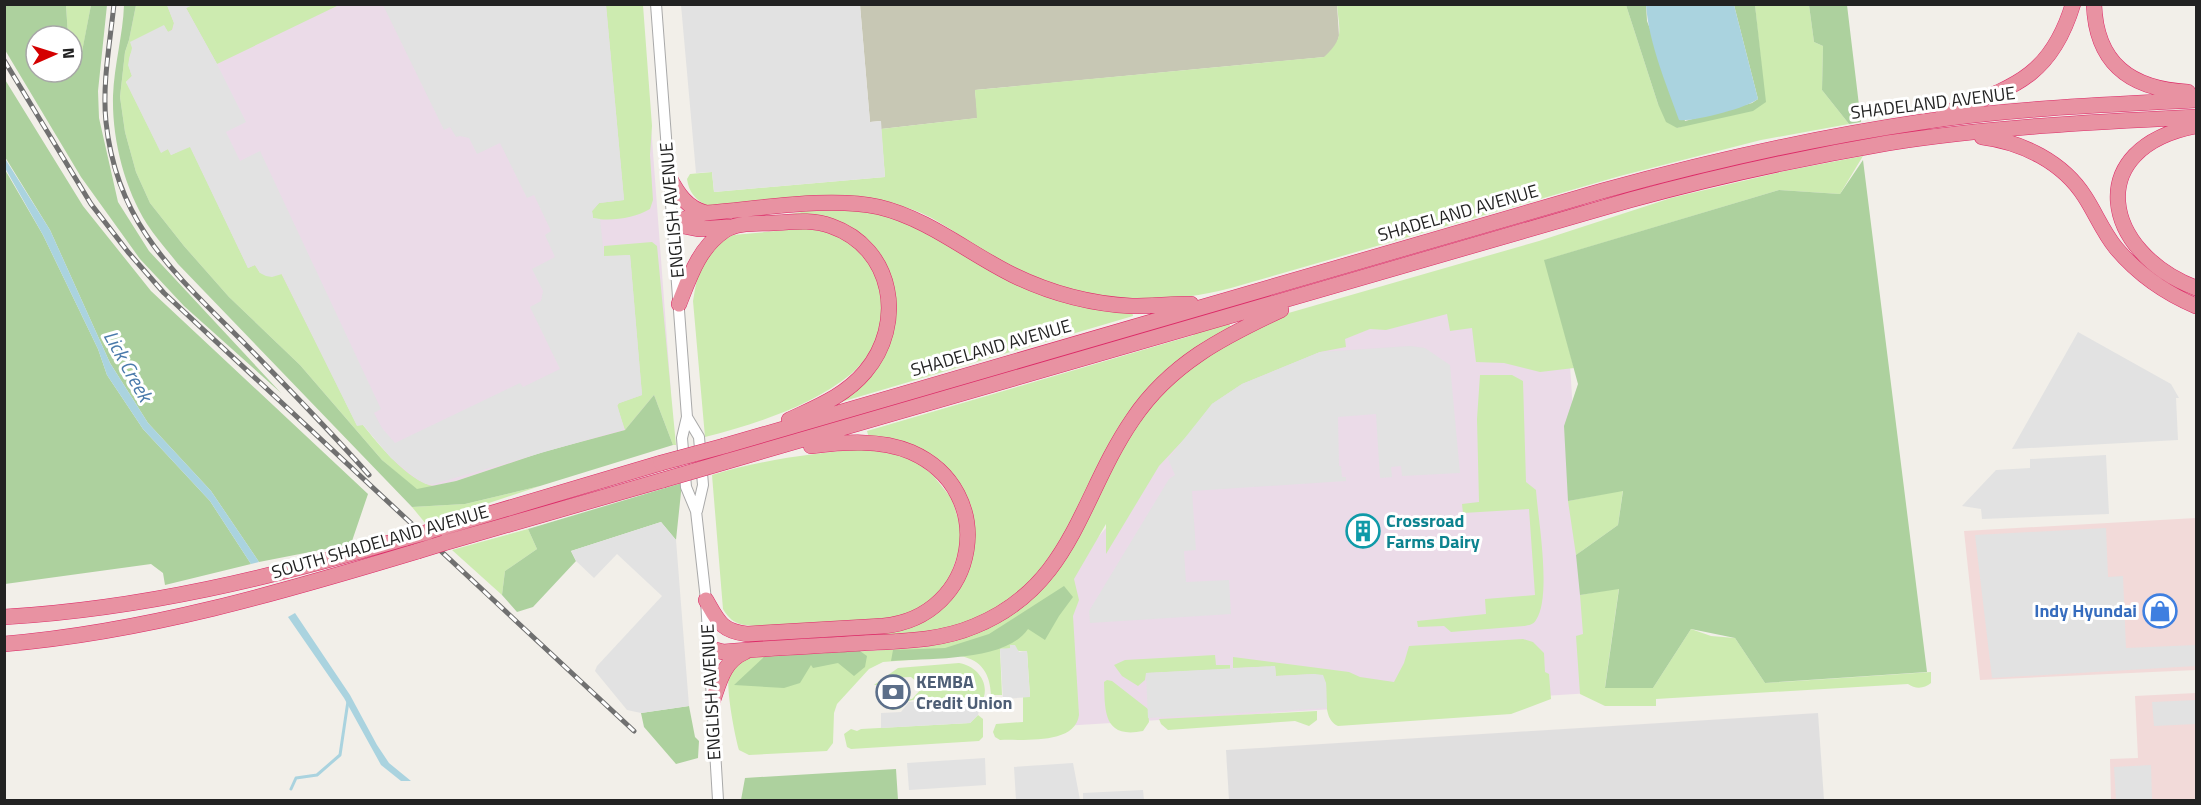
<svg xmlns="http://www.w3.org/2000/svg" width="2201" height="805" font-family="'Titillium Web',sans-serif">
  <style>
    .residential { fill: #e0dfdf }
    .commercial { fill: #f2dad9 }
    .industrial { fill: #ebdbe8 }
    .construction { fill: #c7c7b4 }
    .grass { fill: #cdebb0 }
    .forest { fill: #add19e }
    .parking { fill: #e2e2e2 }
    .water { fill: #aad3df }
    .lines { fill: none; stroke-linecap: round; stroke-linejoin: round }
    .stream { stroke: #aad3df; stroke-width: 3 }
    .tertiary-casing { stroke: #a9a9a9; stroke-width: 12 }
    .motorway-casing { stroke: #dc2a67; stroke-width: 16 }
    .tertiary { stroke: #fff; stroke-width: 10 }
    .motorway { stroke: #e892a2; stroke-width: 15 }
    .rail-casing { stroke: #707070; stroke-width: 5 }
    .rail { stroke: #fff; stroke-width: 3; stroke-dasharray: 9; stroke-linecap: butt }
    .motorway-bridge-casing { stroke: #dc2a67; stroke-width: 16; stroke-linecap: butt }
    .motorway-bridge { stroke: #e892a2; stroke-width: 15 }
    .labels { text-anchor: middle; stroke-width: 6; stroke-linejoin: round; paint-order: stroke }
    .street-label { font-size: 18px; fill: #222; stroke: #fff }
    .culture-label { font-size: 18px; font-weight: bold; fill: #0d838f; stroke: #fff; text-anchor: start }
    .shop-label { font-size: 18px; font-weight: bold; fill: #366cbe; stroke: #fff; text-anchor: end }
    .service-label { font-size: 18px; font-weight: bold; fill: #4e5e75; stroke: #fff; text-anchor: start }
    .water-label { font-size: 20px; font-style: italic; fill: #4a7aab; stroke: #fff }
  </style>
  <rect width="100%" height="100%" fill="#f2efe9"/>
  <path class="residential" d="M 1818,713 L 1824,800 L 1229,800 L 1226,750 Z"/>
  <path class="commercial" d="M 2196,518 L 2196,670 L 1980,680 L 1964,531 Z
    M 2196,693 L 2196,800 L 2111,800 L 2110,759 L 2138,758 L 2135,696 Z"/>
  <path class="industrial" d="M 136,5 L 642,5 L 671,393 L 625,430 L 543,452 L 456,481 L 417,490 L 125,132 L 129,40 Z
    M 1541,264 L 1570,365 L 1591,693 L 1063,726 L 1055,588 L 1106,528 L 1166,431 L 1225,373 Z"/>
  <path class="construction" d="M 860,5 L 1337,5 L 1339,36 L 1336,47 L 1325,57 L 975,90 L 978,118 L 881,129 L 880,121 L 870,122 Z"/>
  <path class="grass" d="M 193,4 L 339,5 L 217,64 L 186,8 Z
    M 1337,4 L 1626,5 L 1658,104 L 1677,128 L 1765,102 L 1755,5 L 1809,5 L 1814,42 L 1823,46 L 1822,90 L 1849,124 L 1761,140 L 1620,176 L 1231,288 C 1141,311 1066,299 986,252 C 960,237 928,210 898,206 C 879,204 857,206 838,206 C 794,206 750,206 706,206 C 695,198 689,193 687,179 L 690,174 L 712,172 L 714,192 L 885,177 L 881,129 L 977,118 L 975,90 L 1324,57 C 1345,38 1339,31 1337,4 Z
    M 66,5 L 91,5 L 80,63 L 72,58 L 72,36 L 68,36 Z
    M 136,5 L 167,5 L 174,23 L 172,30 L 168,32 L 164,26 C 145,40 120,48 132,76 L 126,82 L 161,152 L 168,149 L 171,155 L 190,146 L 248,268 L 255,265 L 260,273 L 281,273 L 357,425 L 363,425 C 378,444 408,481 433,486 L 417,490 L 382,460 L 300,365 L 229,297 L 184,246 L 150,203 L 136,172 L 125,132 L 120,97 L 125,52 L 129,40 Z
    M 606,5 L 643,5 L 652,126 L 650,155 L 653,200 L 650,209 C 635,218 610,222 593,218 L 592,211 L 599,203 L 624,200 Z
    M 1863,156 L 1840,194 L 1779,190 L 1545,260 L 1574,368 L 1540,372 L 1504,363 L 1476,362 L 1472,328 L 1450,331 L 1447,314 L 1386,330 L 1370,329 L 1345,339 L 1346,347 L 1320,352 L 1242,384 L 1212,404 L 1188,435 L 1159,466 L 1106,554 L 1106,524 L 1074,579 L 1079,600 L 1073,616 L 1079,715 C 1075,745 1024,739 1000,740 L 995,737 L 993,732 L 996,724 L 1023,722 L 1023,697 L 1030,697 L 1027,651 C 1017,652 1009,648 1000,649 L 1002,695 L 991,695 C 990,674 982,660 960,656 L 883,662 L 869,669 L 837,704 L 834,713 L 833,743 L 827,751 L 749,755 L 739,750 C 735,737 724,681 730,671 C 733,666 740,662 745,658 L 885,650 L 926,647 L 938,644 L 1058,570 L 1076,543 L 1116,457 L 1153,402 L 1200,359 L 1285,314 L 1539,241 L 1671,198 L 1785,171 Z
    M 828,207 L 897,217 L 970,255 L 1132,310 L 1133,316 L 841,402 L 841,398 L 885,354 L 894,329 L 896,316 L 892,283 L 873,248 L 792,216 L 791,214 Z
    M 799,229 C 880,227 911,323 851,374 C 810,407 755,424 705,437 L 693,301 L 695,289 L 699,270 L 718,243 L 733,235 Z
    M 652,242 L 657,246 L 676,445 L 673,445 L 654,395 L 625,430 L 617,406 L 619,403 L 642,395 L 630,255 L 604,257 L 604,246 Z
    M 1229,322 L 1231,329 L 1169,372 L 1031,586 L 971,623 L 926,633 L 842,638 L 842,636 L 942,608 L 955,594 L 968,567 L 952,475 L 869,438 L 867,431 L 1194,335 L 1194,332 Z
    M 1480,375 L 1512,375 L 1523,381 L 1526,482 L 1536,490 C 1538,520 1552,596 1536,620 C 1533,625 1529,625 1524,626 L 1451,632 L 1444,626 L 1418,627 L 1417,621 L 1486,614 L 1485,599 L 1535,595 L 1529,509 L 1463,513 L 1462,504 L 1479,502 L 1477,419 Z
    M 864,449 L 898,455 L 917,463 L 932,474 L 952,499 L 960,525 L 960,548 L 947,585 L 918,612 L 894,618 L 756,626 C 740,625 732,624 723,609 L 712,475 C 761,460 813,453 864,449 Z
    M 540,486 L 426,524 L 412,507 L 465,504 Z
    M 1623,490 L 1618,525 L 1576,555 L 1568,501 Z
    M 528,529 L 537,549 L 505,571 L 502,595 L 452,550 Z
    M 1619,588 L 1605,687 L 1653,688 L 1691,629 L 1711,636 L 1735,638 L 1765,683 L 1931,672 L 1931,683 C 1924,689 1915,689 1908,684 L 1656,699 L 1656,706 L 1605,706 L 1580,694 L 1576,636 L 1583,634 L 1580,595 Z
    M 1523,639 L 1533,642 L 1544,653 L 1545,672 L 1549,674 L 1551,699 L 1511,714 L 1338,726 C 1323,719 1327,697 1326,683 L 1315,674 L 1276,676 L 1275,666 L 1233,668 L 1233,657 L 1349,672 L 1360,677 L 1394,682 L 1404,663 L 1409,646 Z
    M 1215,655 L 1216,665 L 1230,665 L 1230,669 L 1146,673 L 1145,680 L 1138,686 L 1122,676 L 1114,665 L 1125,660 Z
    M 959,663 C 978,666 993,686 980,705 L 974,699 L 927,701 L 921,698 L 908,701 L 900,709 L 891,710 L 887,707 L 893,706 L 899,700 L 912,699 L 923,687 L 911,677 L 888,678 L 883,685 L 874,685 L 898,668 Z
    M 1107,680 L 1112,681 L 1148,709 L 1149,722 L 1143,731 C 1103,739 1105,711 1104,682 Z
    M 1317,711 L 1317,720 L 1309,726 L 1295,721 L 1168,730 L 1161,724 L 1159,719 Z
    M 978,715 L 983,719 L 983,737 L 979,741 L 851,749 L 847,747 L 844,734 L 851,729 L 857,731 L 861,729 L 970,723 Z"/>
  <path class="forest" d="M 5,4 L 66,5 L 68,36 L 36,36 L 36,72 L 72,72 L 72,58 L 80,62 L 91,5 L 107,5 L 98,91 L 99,118 L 118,202 L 149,251 L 281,393 L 184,306 L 140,259 L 81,177 L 5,50 Z
    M 124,5 L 136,5 L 129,40 L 125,52 L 120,97 L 125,132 L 136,172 L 150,203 L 184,246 L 229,297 L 300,365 L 382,460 L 417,489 L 456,481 L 543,452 L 625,430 L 654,395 L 673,445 L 540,486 L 465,504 L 412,507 L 178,264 C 168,251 156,238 147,224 C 124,187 112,139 113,96 C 114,65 123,35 124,5 Z
    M 1626,5 L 1646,5 L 1647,21 L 1685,121 L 1752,103 L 1758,99 L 1734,5 L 1755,5 L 1766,102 L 1753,111 L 1677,128 L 1666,122 L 1658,104 Z
    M 1809,5 L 1847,5 L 1861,122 L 1849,124 L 1822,90 L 1823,46 L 1814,42 Z
    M 4,78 L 83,206 L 151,291 L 368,494 L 351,544 L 259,562 L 211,491 L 148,423 L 110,363 L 50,230 L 5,157 Z
    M 1863,160 L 1927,672 L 1765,683 L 1735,638 L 1691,629 L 1653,688 L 1605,688 L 1619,589 L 1580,595 L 1576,555 L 1618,525 L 1623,491 L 1568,501 L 1564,426 L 1578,384 L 1544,260 L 1779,190 L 1840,194 Z
    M 4,168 L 43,235 L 98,349 L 107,375 L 143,429 L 210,501 L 251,564 L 165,585 L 163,573 L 151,564 L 5,584 Z
    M 682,483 L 676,540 L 661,522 L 571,551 L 576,561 L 533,607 L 517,612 L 502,595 L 505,571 L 537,549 L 528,529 Z
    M 1064,586 L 1073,597 L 1059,616 L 1045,640 L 1028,629 C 1006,662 928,658 891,661 L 893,650 L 945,648 L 989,634 Z
    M 860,651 L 867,656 L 865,667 L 854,676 L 838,663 L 813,668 L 811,665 L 800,683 L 784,688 L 734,685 L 764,657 Z
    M 689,706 L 695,737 L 699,741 L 698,758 L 676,764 L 644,727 L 641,713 Z
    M 896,769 L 898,800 L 741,800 L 745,778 Z"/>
  <path class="parking" d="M 167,5 L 193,5 L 186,8 L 217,64 L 246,122 L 226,132 L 240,161 L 260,151 L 381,409 L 374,413 L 382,428 L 395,443 L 520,383 L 523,387 L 560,369 L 530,307 L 541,301 L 543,291 L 532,269 L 555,257 L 545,235 L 551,231 L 534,195 L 527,198 L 500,143 L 477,154 L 469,138 L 460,136 L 456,137 L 450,127 L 444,130 L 383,5 L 606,5 L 624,200 L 599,203 L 592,211 L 593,218 L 600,219 L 604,256 L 630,255 L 642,395 L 617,404 L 624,429 L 434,484 L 426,484 L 417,479 L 391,458 L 363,425 L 357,426 L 282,274 L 272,277 L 266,276 L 260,273 L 255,265 L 248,268 L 190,147 L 171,155 L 168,149 L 161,153 L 126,82 L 132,76 L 128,65 L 132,48 L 130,42 L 164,25 L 168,32 L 173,30 L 174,23 Z
    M 681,5 L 860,5 L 870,122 L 881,121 L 885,177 L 714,192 L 712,172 L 696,173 Z
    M 2078,332 L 2171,384 L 2179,398 L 2176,398 L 2178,440 L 2012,449 Z
    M 1410,346 L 1425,348 L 1450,365 L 1460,473 L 1402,476 L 1401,466 L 1391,467 L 1392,477 L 1380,478 L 1376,414 L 1338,417 L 1339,466 L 1341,466 L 1342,477 L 1346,477 L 1346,481 L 1192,491 L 1196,550 L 1184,551 L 1186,582 L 1229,580 L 1231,614 L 1090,623 L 1089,611 L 1169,479 L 1175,475 L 1168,459 L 1212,404 L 1242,384 L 1320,352 Z
    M 2106,455 L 2109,514 L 1982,519 L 1981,509 L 1962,506 L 1996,470 L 2030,468 L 2030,459 Z
    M 661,522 L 676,540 L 689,706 L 641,713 L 627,710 L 595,671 L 597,666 L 662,596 L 617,554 L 594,578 L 576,561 L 571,551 Z
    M 2106,528 L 2108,577 L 2123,576 L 2126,648 L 2196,645 L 2196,666 L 1992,678 L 1975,535 Z
    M 1010,645 L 1015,645 L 1019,652 L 1027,651 L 1030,697 L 1003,699 L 1000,649 L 1010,648 Z
    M 1275,666 L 1276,676 L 1315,674 L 1323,675 L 1326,683 L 1327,708 L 1148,718 L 1146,673 Z
    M 974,699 L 980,705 L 978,715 L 970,723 L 881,728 L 881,713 L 901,712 L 909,702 Z
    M 2196,700 L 2196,724 L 2154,726 L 2152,702 Z
    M 985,758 L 986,785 L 909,790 L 907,763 Z
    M 1073,763 L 1080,800 L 1016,800 L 1014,767 Z
    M 2151,765 L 2152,800 L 2116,800 L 2114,767 Z
    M 1143,790 L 1144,800 L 1083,800 L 1083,793 Z"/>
  <path class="water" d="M 1646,5 L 1734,5 L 1758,99 C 1747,108 1693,122 1679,120 C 1666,83 1649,44 1646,5 Z
    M 4,157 L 50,230 L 110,363 L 148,423 L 211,491 L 259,562 L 251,564 L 210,501 L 143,429 L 107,375 L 98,349 L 43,235 L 5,168 Z
    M 295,613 L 350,695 L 377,745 L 389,763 L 411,781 L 401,781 L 381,765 L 344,698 L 288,617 Z"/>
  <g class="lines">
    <path class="stream" d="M 291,789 L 296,778 L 317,775 L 340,755 L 348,701"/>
    <defs>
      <path id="tertiary" d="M 656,4 L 687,417 L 682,438 L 686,487 L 696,511 L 706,600 L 718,800
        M 687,417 L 699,437 L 703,485 L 697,511"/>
      <path id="motorway" d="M 2094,4 C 2096,64 2131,89 2188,92
        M 1943,114 C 2010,88 2050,80 2073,4
        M 2196,126 C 2082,148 2102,252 2196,288
        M 1982,137 C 2022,142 2063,162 2085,197 C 2096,214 2103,232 2116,248 C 2138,274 2165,293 2196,306
        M 669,177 C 678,194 687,208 706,213
        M 673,224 L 692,216 L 706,213 C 759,209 829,196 879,207 C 929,219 968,253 1013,275 C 1050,293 1091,304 1132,306 C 1152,306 1172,304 1191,304
        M 673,224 L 698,229 L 729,227
        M 679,304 C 690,276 699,248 724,231 C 737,222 757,224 773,223 C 792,222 812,219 831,226 C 894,248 906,324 865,372 C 845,396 816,407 789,420
        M 724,446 L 1602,191 C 1707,162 1813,138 1921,122 C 2012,108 2105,105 2196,100
        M 725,462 L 1630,200 C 1714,177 1801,158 1888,143 C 1990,127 2093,122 2196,117
        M 428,532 L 661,463
        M 444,543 L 663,480
        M 706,600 C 718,621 721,631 747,634 L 883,626 C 979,617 1000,491 911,452 C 880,439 844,442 811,446
        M 4,617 C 143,609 273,577 406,538
        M 4,644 C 146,632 282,592 418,551
        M 709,648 L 723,652 C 770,648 817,646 864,643 C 902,641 940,641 975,626 C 1073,586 1080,496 1133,419 C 1170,364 1223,337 1281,310
        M 713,700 C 720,680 724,661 745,652"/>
    </defs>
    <use href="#tertiary" class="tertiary-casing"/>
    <use href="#motorway" class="motorway-casing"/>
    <use href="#tertiary" class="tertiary"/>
    <use href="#motorway" class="motorway"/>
    <defs>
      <path id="rail" d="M 114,4 C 110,43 102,84 106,122 C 117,227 178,276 247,346 C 289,389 330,431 369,475
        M 4,60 L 91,204 L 128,252 L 164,293 L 634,731"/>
    </defs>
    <use href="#rail" class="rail-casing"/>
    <use href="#rail" class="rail"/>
    <defs>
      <path id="motorway-bridge" d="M 661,463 L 724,446
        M 663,480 L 725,462
        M 406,538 L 428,532
        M 418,551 L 444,543"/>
    </defs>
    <use href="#motorway-bridge" class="motorway-bridge-casing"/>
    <use href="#motorway-bridge" class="motorway-bridge"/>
  </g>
  <defs>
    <symbol id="building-ring" viewBox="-11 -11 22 22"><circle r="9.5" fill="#fff" stroke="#0f9aa8" stroke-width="1.5"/><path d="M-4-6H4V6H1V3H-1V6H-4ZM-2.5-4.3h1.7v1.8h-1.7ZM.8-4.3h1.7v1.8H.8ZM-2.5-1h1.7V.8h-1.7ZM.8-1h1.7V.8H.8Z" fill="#0f9aa8"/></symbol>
    <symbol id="shop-ring" viewBox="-11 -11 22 22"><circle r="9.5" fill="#fff" stroke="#3f7fe0" stroke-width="1.5"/><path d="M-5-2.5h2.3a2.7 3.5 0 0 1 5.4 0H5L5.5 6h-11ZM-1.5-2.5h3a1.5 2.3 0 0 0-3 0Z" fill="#3f7fe0"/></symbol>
    <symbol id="bank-ring" viewBox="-11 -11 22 22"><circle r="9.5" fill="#fff" stroke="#5c6f8a" stroke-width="1.5"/><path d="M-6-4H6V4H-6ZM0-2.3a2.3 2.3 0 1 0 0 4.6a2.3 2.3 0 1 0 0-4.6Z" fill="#5c6f8a"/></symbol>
  </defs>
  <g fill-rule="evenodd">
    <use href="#building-ring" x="1344" y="512" width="38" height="38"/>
    <use href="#shop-ring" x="2141" y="592" width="38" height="38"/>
    <use href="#bank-ring" x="874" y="673" width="38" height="38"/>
  </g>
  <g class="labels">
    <g class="street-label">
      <text transform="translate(1933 103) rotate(-7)" y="6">SHADELAND AVENUE</text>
      <text transform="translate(672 210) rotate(-95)" y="6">ENGLISH AVENUE</text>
      <text transform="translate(1458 213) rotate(-16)" y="6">SHADELAND AVENUE</text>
      <text transform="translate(991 348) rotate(-16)" y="6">SHADELAND AVENUE</text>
      <text transform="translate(380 542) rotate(-16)" y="6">SOUTH SHADELAND AVENUE</text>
      <text transform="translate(711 692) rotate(-93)" y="6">ENGLISH AVENUE</text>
    </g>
    <g class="culture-label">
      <text x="1386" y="527">Crossroad<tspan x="1386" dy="21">Farms Dairy</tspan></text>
    </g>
    <g class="shop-label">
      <text x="2137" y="617">Indy Hyundai</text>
    </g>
    <g class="service-label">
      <text x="916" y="688">KEMBA<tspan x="916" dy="21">Credit Union</tspan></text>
    </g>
    <g class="water-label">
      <text transform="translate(128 366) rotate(61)" y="7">Lick Creek</text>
    </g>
  </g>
  <rect width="2201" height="805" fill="none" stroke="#222222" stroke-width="12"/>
  <g transform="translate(54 54) rotate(87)"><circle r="28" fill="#ffffff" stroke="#a7a7a7" stroke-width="1.5"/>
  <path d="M0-4.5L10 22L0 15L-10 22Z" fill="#d40000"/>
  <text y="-9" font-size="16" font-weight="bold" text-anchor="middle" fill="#222222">N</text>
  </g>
</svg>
